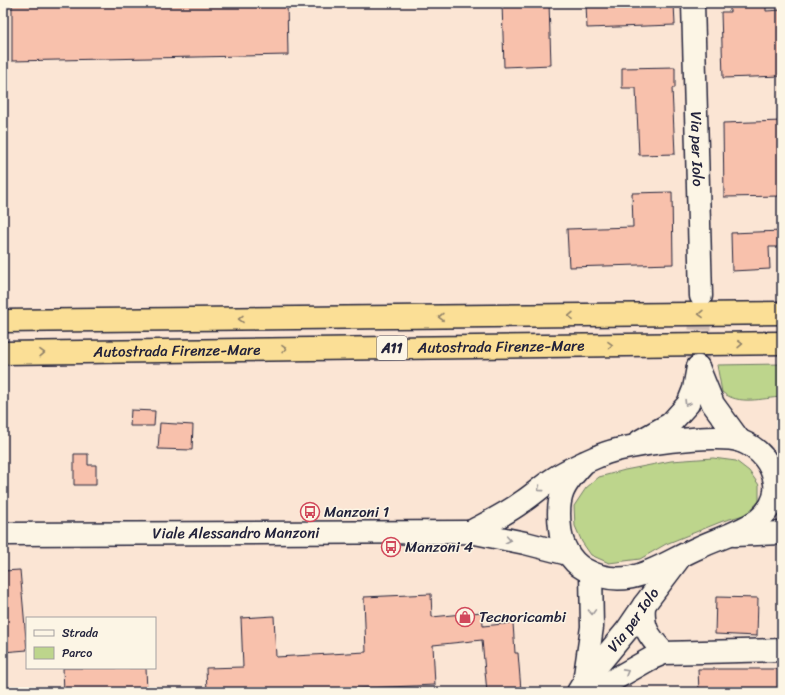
<svg xmlns="http://www.w3.org/2000/svg" width="785" height="695" font-family="Sriracha,sans-serif">
  <style>
    .green { fill: #bdd58c; stroke: #707c64 }
    .building { fill: #f8c1ac; stroke: #22223b }
    .lines { fill: none; stroke-linecap: round; stroke-linejoin: round }
    .minor-tunnel { stroke: #d0beb5; stroke-width: 22; stroke-dasharray: 22 11; stroke-linecap: butt }
    .minor-casing { stroke: #22223b; stroke-width: 25 }
    .highway-casing { stroke: #22223b; stroke-width: 25 }
    .minor { stroke: #fcf5e5; stroke-width: 22 }
    .highway { stroke: #fbdf96; stroke-width: 22 }
    .oneway { stroke: #8e8068 }
    .oneway2 { stroke: #9a9698 }
    .labels { text-anchor: middle; stroke-width: 3; stroke-linejoin: round; paint-order: stroke }
    .shield { fill: #fcf5e5; stroke: #63616e; stroke-width: 1 }
    .shield-label { font-size: 14px; font-weight: bold; fill: #22223b }
    .street-label { font-size: 15px; fill: #22223b; stroke: #fcf5e5 }
    .poi-label { font-size: 15px; fill: #22223b; stroke: #fcf5e5; text-anchor: start }
  </style>
  <rect width="100%" height="100%" fill="#fbe5d4"/>
  <filter id="ink" filterUnits="userSpaceOnUse"><feTurbulence type="fractalNoise" baseFrequency=".025" numOctaves="2"/><feDisplacementMap in="SourceGraphic" scale="8" xChannelSelector="R" yChannelSelector="G"/><feConvolveMatrix kernelMatrix="1 2 1 2 8 2 1 2 1" color-interpolation-filters="sRGB"/></filter>
  <g filter="url(#ink)">
    <path class="green" d="M 782,364 L 782,397 C 762,398 739,406 722,392 L 717,365 Z
      M 713,458 L 736,461 L 749,471 L 759,485 L 759,501 L 747,514 L 723,521 L 666,544 L 640,559 L 609,563 L 591,555 L 582,542 L 575,526 L 574,506 L 586,488 L 599,477 L 625,470 L 671,461 Z"/>
    <path class="building" d="M 12,3 L 287,3 L 288,55 L 12,61 Z
      M 502,3 L 549,3 L 551,65 L 504,67 Z
      M 586,3 L 674,3 L 675,25 L 587,28 Z
      M 730,3 L 766,3 L 766,11 L 782,10 L 782,76 L 723,78 L 721,12 L 730,12 Z
      M 675,67 L 675,88 L 672,88 L 675,154 L 639,155 L 636,88 L 622,88 L 622,68 Z
      M 782,121 L 782,196 L 724,197 L 723,123 Z
      M 672,192 L 673,264 L 569,267 L 567,229 L 633,227 L 632,193 Z
      M 782,231 L 782,247 L 769,247 L 770,269 L 732,271 L 731,233 Z
      M 131,410 L 155,411 L 154,426 L 130,426 Z
      M 160,423 L 193,425 L 192,450 L 158,449 Z
      M 74,454 L 88,454 L 88,465 L 96,465 L 96,485 L 74,485 Z
      M 20,570 L 27,650 L 3,652 L 3,571 Z
      M 431,594 L 432,617 L 482,612 L 483,626 L 513,623 L 515,653 L 518,653 L 521,690 L 487,692 L 482,640 L 433,645 L 435,685 L 275,692 L 207,692 L 206,668 L 243,667 L 241,618 L 274,616 L 276,657 L 366,652 L 364,597 Z
      M 716,597 L 758,598 L 757,636 L 715,634 Z
      M 63,668 L 146,668 L 147,692 L 64,692 Z
      M 698,669 L 782,669 L 782,692 L 699,692 Z"/>
    <g class="lines">
      <path class="minor-tunnel" d="M 698,363 L 701,296"/>
      <defs>
        <g id="minor">
          <path id="s1" d="M 693,3 L 701,296"/>
          <path d="M 698,367 L 713,404 L 740,441"/>
          <path d="M 640,441 L 670,424 L 688,404 L 694,389 L 698,367"/>
          <path d="M 470,532 C 487,523 506,514 522,502 C 533,495 542,486 553,479 C 568,469 585,462 601,455 C 624,445 719,432 741,441 C 760,449 772,464 775,483 C 777,498 769,511 758,520 C 740,533 719,538 700,547 C 660,564 628,594 584,569 C 570,561 561,544 560,528 C 556,496 563,485 585,462"/>
          <path id="s2" d="M 3,534 L 470,532 L 525,543 L 568,554"/>
          <path d="M 734,535 L 782,533"/>
          <path d="M 644,605 C 642,629 649,636 664,653"/>
          <path d="M 584,682 L 592,627 L 591,573"/>
          <path id="s3" d="M 578,692 L 584,682 L 627,630 L 644,605 L 678,560"/>
          <path d="M 592,692 L 650,659 L 664,653 L 782,650"/>
        </g>
        <g id="highway">
          <path d="M 3,321 L 782,313"/>
          <path id="s4" d="M 3,353 L 782,343"/>
        </g>
      </defs>
      <use href="#minor" class="minor-casing"/>
      <use href="#highway" class="highway-casing"/>
      <use href="#minor" class="minor"/>
      <use href="#highway" class="highway"/>
    </g>
    <defs><path id="oneway-chevron" d="M-2-3.5L2.5 0L-2 3.5" fill="none" stroke-width="1.6" stroke-linecap="round" stroke-linejoin="round"/></defs>
    <g class="oneway">
      <use href="#oneway-chevron" transform="translate(701 314) rotate(179)"/>
      <use href="#oneway-chevron" transform="translate(571 316) rotate(179)"/>
      <use href="#oneway-chevron" transform="translate(441 317) rotate(179)"/>
      <use href="#oneway-chevron" transform="translate(241 319) rotate(179)"/>
      <use href="#oneway-chevron" transform="translate(740 344) rotate(-1)"/>
      <use href="#oneway-chevron" transform="translate(610 345) rotate(-1)"/>
      <use href="#oneway-chevron" transform="translate(284 349) rotate(-1)"/>
      <use href="#oneway-chevron" transform="translate(42 353) rotate(-1)"/>
    </g>
    <g class="oneway2">
      <use href="#oneway-chevron" transform="translate(687 403) rotate(122)"/>
      <use href="#oneway-chevron" transform="translate(540 489) rotate(143)"/>
      <use href="#oneway-chevron" transform="translate(508 540) rotate(11)"/>
      <use href="#oneway-chevron" transform="translate(592 612) rotate(88)"/>
      <use href="#oneway-chevron" transform="translate(626 672) rotate(-29)"/>
    </g>
  </g>
  <defs>
    <symbol id="bus-ring" viewBox="-11 -11 22 22"><circle r="9.5" fill="#fcf5e5" stroke="#d1495b" stroke-width="1.5"/><path d="M-5-6H5V4H4V6H2V4H-2V6H-4V4H-5ZM-3.5-4V0h7V-4ZM-3.5 1.2v1.5H-2V1.2ZM2 1.2v1.5H3.5V1.2Z" fill="#d1495b"/></symbol>
    <symbol id="shop-ring" viewBox="-11 -11 22 22"><circle r="9.5" fill="#fcf5e5" stroke="#d1495b" stroke-width="1.5"/><path d="M-5-2.5h2.3a2.7 3.5 0 0 1 5.4 0H5L5.5 6h-11ZM-1.5-2.5h3a1.5 2.3 0 0 0-3 0Z" fill="#d1495b"/></symbol>
  </defs>
  <g fill-rule="evenodd">
    <use href="#bus-ring" x="299" y="501" width="22" height="22"/>
    <use href="#bus-ring" x="380" y="536" width="22" height="22"/>
    <use href="#shop-ring" x="454" y="606" width="22" height="22"/>
  </g>
  <g class="labels">
    <rect class="shield" x="377" y="336" width="30" height="24" rx="3"/>
    <g class="shield-label">
      <text x="392" y="353">A11</text>
    </g>
    <g class="street-label">
      <text dy="5" stroke="none"><textPath href="#s1" startOffset="146">Via per Iolo</textPath></text>
      <text dy="5" stroke="none"><textPath href="#s4" startOffset="498">Autostrada Firenze-Mare</textPath></text>
      <text dy="5" stroke="none"><textPath href="#s4" startOffset="174">Autostrada Firenze-Mare</textPath></text>
      <text dy="5" stroke="none"><textPath href="#s2" startOffset="233">Viale Alessandro Manzoni</textPath></text>
      <text dy="5" stroke="none"><textPath href="#s3" startOffset="91">Via per Iolo</textPath></text>
    </g>
    <g class="poi-label">
      <text x="324" y="517">Manzoni 1</text>
      <text x="405" y="552">Manzoni 4</text>
      <text x="479" y="622">Tecnoricambi</text>
    </g>
  </g>
  <rect width="785" height="695" fill="none" stroke="#fcf5e5" stroke-width="16"/>
  <rect x="8" y="8" width="769" height="679" fill="none" stroke="#22223b" stroke-width="1.5" filter="url(#ink)"/>
  <rect x="26" y="617" width="130" height="52" fill="#fcf5e5" stroke="#a5a1a1"/>
  <rect x="34" y="630" width="20" height="6" fill="#fcf5e5" stroke="#a5a1a1"/>
  <text x="62" y="637" font-size="12" fill="#22223b">Strada</text>
  <rect x="34" y="647" width="20" height="12" fill="#bdd58c" stroke="#a5a1a1"/>
  <text x="62" y="657" font-size="12" fill="#22223b">Parco</text>
</svg>
